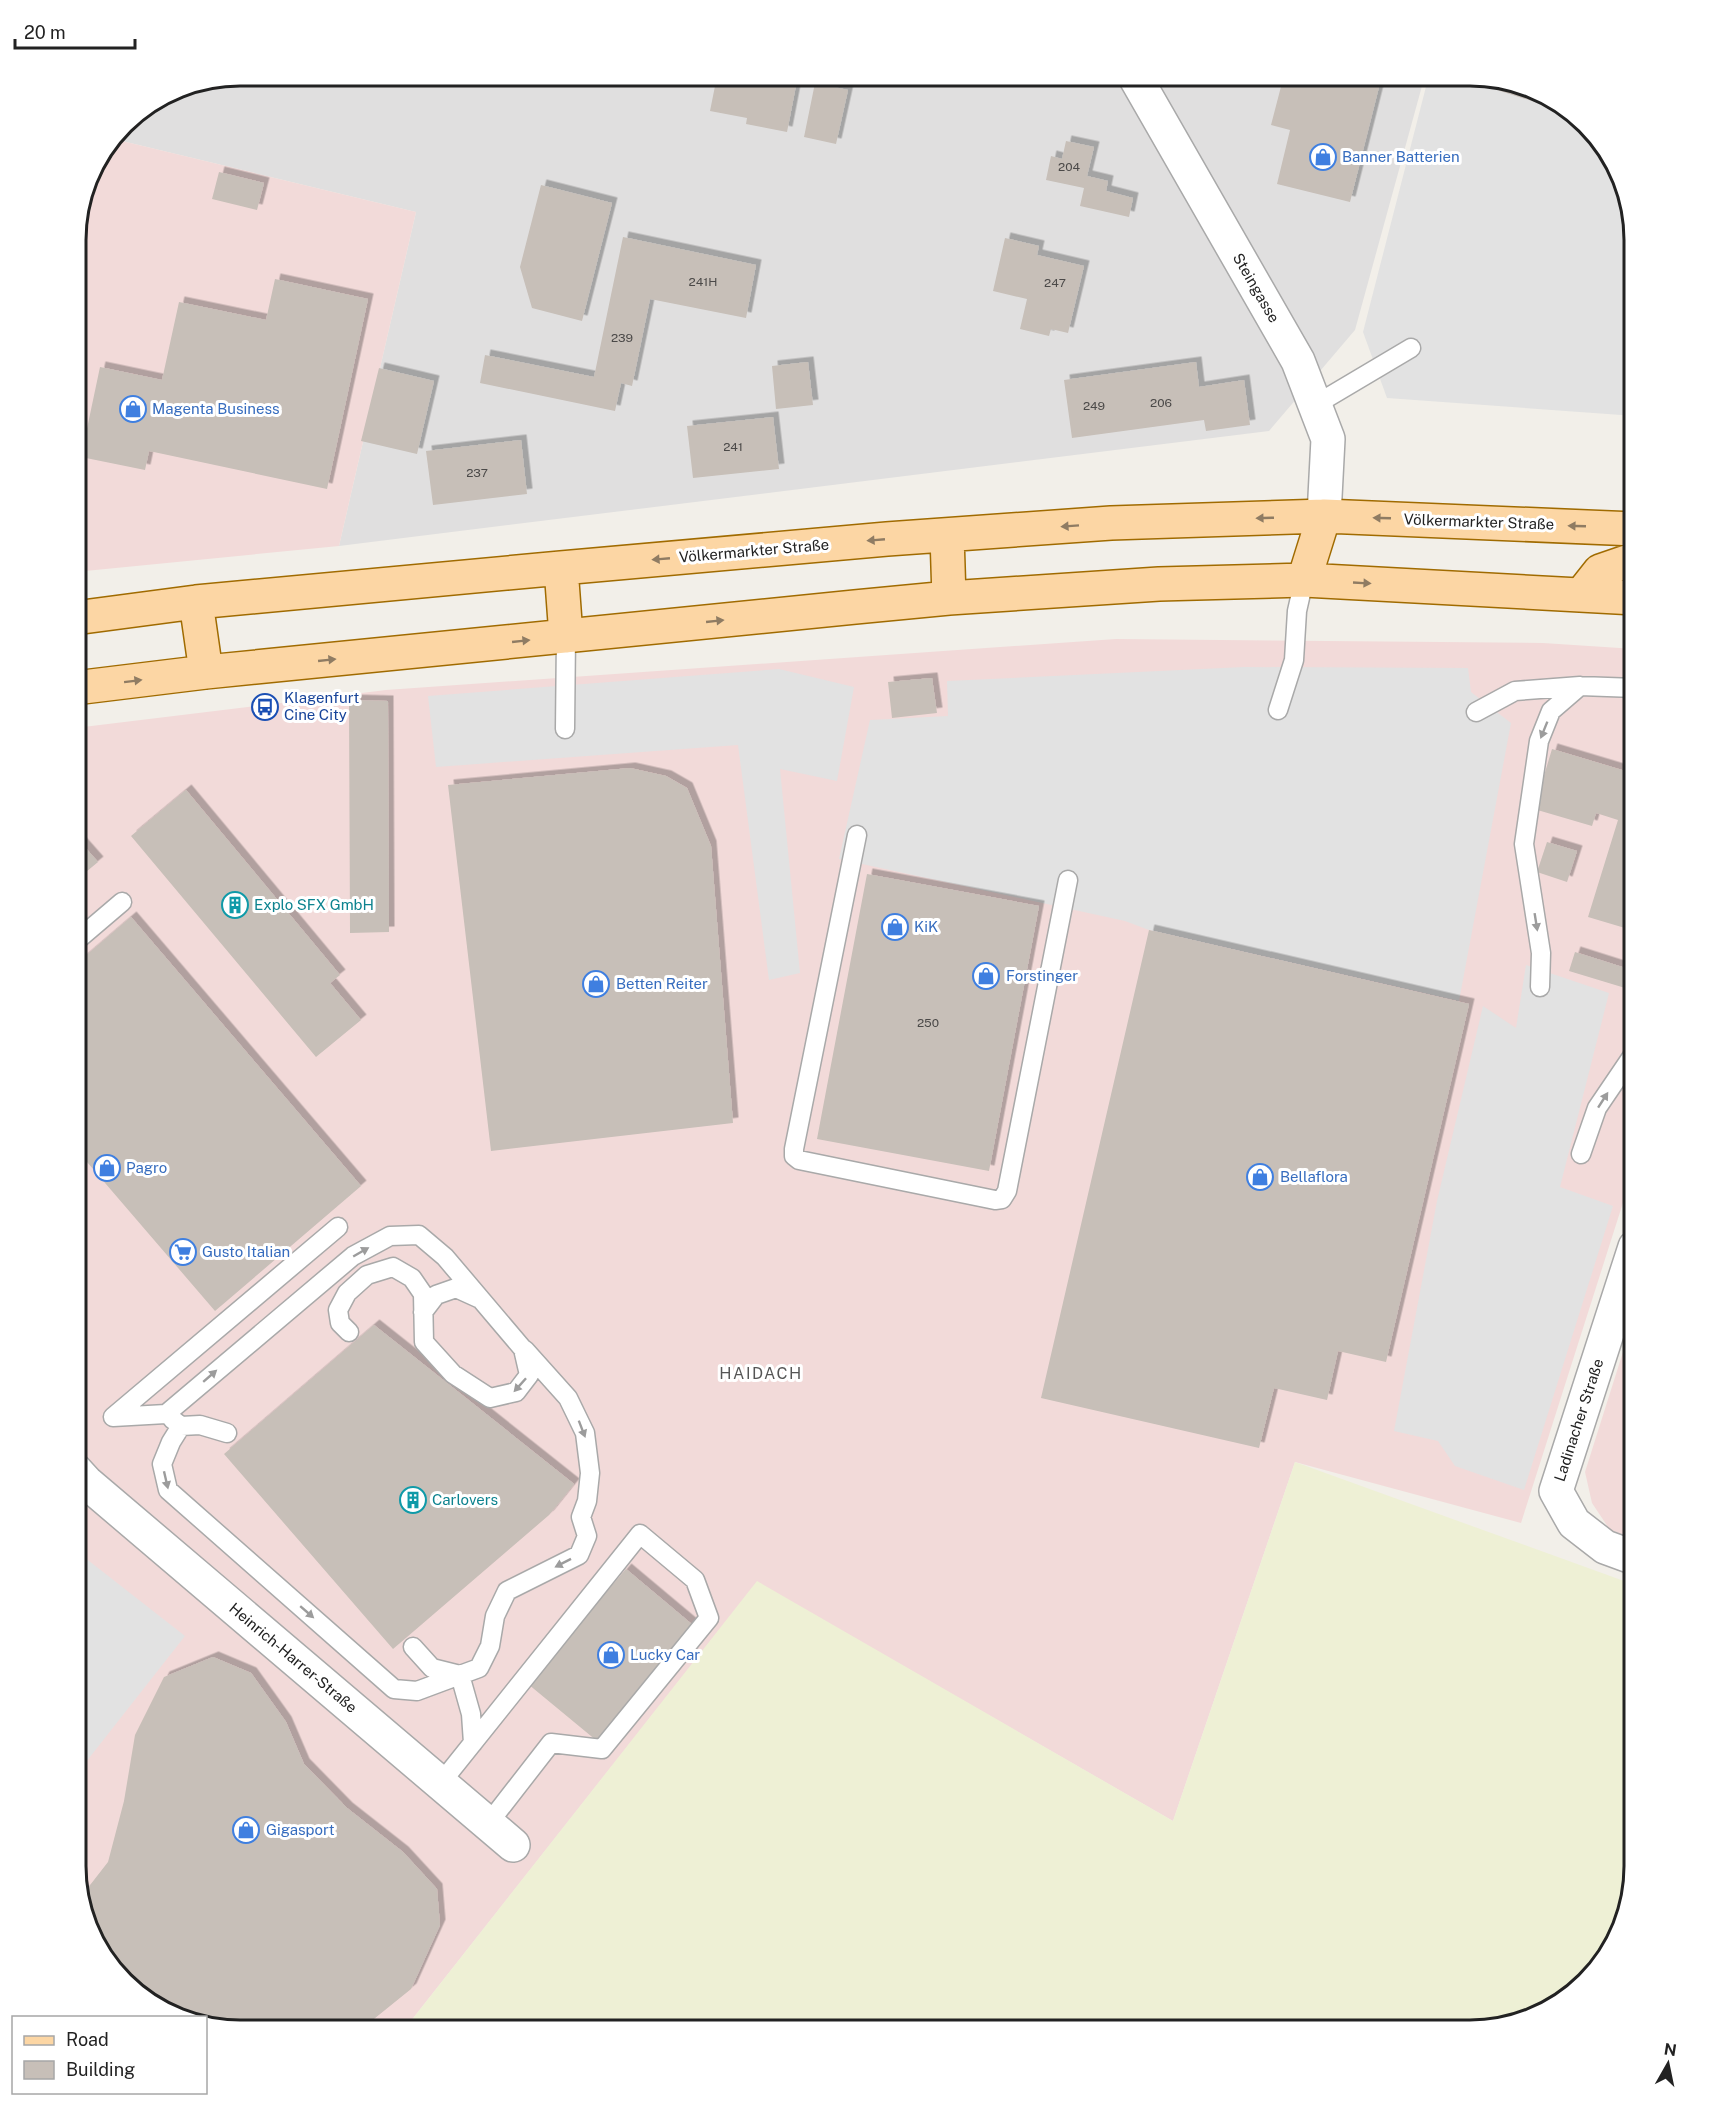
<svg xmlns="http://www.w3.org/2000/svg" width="1710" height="2106" font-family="'Public Sans',sans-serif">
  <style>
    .residential { fill: #e0dfdf }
    .commercial { fill: #f2dad9 }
    .farmland { fill: #eef0d5 }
    .parking { fill: #e2e2e2 }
    .building { fill: #c7bfb8; filter: url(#shadow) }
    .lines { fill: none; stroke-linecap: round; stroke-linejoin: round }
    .service-casing { stroke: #a9a9a9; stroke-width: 21 }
    .minor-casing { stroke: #a9a9a9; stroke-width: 36 }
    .primary-casing { stroke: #a06b00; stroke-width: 36 }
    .service { stroke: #fff; stroke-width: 18 }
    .minor { stroke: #fff; stroke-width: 33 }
    .primary { stroke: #fcd6a4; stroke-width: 33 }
    .oneway { fill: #8f7c63 }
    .oneway2 { fill: #9c9c9c }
    .labels { text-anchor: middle; stroke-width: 6; stroke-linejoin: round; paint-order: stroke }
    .number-label { font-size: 12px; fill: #4b4948 }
    .shop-label { font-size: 15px; fill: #366cbe; stroke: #fff; text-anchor: start }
    .street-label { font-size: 15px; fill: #222; stroke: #fff }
    .transit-label { font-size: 15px; fill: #164399; stroke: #fff; text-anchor: start }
    .culture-label { font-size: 15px; fill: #0d838f; stroke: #fff; text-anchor: start }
    .neighbourhood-label { font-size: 16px; letter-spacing: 1.5px; fill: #555; stroke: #fff }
    .rim { fill: none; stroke: #222; stroke-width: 3 }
  </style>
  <defs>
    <filter id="shadow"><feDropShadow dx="5.5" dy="-5.5" stdDeviation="0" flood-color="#0004"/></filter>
  </defs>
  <rect width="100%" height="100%" fill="#f2efe9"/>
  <path class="residential" d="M 239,75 L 1425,75 L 1355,330 L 1269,431 L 339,546 L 416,212 L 122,141 L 126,122 L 131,116 L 177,87 Z"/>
  <path class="commercial" d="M 126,122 L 122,141 L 416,212 L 339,546 L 75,572 L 75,228 L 92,166 Z
    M 1116,639 L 1543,643 L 1635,649 L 1635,1165 L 1521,1523 L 1295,1462 L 1173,1821 L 757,1582 L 403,2031 L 239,2031 L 206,2023 L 206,2018 L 166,2014 L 103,1958 L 75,1867 L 75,728 L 386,690 Z
    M 1635,1314 L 1635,1539 L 1610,1530 L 1592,1503 L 1585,1472 Z"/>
  <path class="farmland" d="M 1295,1462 L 1635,1585 L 1635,1867 L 1618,1940 L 1562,2003 L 1471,2031 L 403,2031 L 757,1581 L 1173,1821 Z"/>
  <path class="parking" d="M 1429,75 L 1481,75 L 1552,97 L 1607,148 L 1635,239 L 1635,416 L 1387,398 L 1363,332 Z
    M 1244,667 L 1468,668 L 1471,692 L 1511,723 L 1459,1001 L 1149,930 L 1125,921 L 839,859 L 870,720 L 948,716 L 947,681 Z
    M 779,669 L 854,687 L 837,781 L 780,769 L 800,973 L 769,980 L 738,745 L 436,767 L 428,696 Z
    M 1526,965 L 1609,993 L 1560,1187 L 1613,1206 L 1524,1490 L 1455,1466 L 1438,1441 L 1394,1431 L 1437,1201 L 1483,1006 L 1516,1028 Z
    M 75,1550 L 185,1636 L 75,1776 Z"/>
  <path class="building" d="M 712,75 L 798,75 L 787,132 L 746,124 L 747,118 L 710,111 L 716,81 L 711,80 Z
    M 1284,75 L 1382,75 L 1350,202 L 1277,184 L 1290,130 L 1271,125 Z
    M 1500,81 L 1552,97 L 1570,113 L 1497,90 Z
    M 815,83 L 848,90 L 836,144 L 804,137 Z
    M 1066,141 L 1094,147 L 1087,176 L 1108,181 L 1106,191 L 1133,198 L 1129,217 L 1080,206 L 1084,188 L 1046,180 L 1051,156 L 1062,159 Z
    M 219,172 L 264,183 L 257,210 L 212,199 Z
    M 541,185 L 612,203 L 582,321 L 532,308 L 520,267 Z
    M 623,237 L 756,265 L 746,318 L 650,299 L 632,386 L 621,383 L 615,411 L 480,383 L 485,355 L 594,377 Z
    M 1005,238 L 1039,246 L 1037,255 L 1084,266 L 1068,333 L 1051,329 L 1049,336 L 1020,329 L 1027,299 L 993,291 Z
    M 275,279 L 368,299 L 327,489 L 149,451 L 145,470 L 81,457 L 100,367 L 162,380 L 179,302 L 266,320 Z
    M 808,362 L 813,405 L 776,409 L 772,366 Z
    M 1196,362 L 1199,387 L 1244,380 L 1250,425 L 1206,431 L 1204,420 L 1072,438 L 1064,380 Z
    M 379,368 L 434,381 L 417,454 L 361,441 Z
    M 773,417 L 779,469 L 693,478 L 687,426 Z
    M 521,440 L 527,494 L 433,505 L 426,451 Z
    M 932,678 L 937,713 L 892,718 L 888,682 Z
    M 349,700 L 388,701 L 389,932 L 350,933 Z
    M 1633,705 L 1635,705 L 1635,737 L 1624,734 Z
    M 1552,749 L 1632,773 L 1635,766 L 1635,931 L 1588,917 L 1618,820 L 1596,813 L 1592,826 L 1534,809 Z
    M 630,768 L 666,776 L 687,788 L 711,846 L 733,1123 L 491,1151 L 448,785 Z
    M 186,790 L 340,975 L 330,983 L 361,1020 L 316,1057 L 131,836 Z
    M 75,836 L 98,862 L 75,881 Z
    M 1547,842 L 1577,851 L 1567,882 L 1537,872 Z
    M 867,874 L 1039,906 L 989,1171 L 817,1139 Z
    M 131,917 L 361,1186 L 215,1311 L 75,1148 L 75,965 Z
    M 1149,930 L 1469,1004 L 1386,1362 L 1338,1351 L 1327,1400 L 1274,1388 L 1259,1448 L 1041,1398 Z
    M 1575,952 L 1635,971 L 1635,991 L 1569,971 Z
    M 374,1325 L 574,1484 L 549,1515 L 393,1649 L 224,1454 Z
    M 626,1569 L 694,1626 L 597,1741 L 528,1684 Z
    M 213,1657 L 251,1673 L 286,1722 L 304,1764 L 347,1808 L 403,1852 L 437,1889 L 440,1925 L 411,1989 L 359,2031 L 239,2031 L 206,2023 L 206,2018 L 182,2018 L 166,2014 L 103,1958 L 83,1892 L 87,1889 L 108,1862 L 124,1801 L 135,1735 L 164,1677 Z"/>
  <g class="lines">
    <defs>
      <path id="service" d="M 1315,405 L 1411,348
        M 1278,710 L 1294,660 L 1297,611 L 1304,580
        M 1476,712 L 1515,691 L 1580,686 L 1635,688
        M 565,729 L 566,636
        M 857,835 L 794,1149 L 794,1156 L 799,1160 L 995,1200 L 1002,1199 L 1007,1191 L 1068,880
        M 75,942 L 122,902
        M 1540,987 L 1541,953 L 1524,844 L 1539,741 L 1551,711 L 1580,686
        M 1581,1154 L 1597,1108 L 1635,1052
        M 423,1312 L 436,1295 L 456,1288 L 478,1298
        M 113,1417 L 166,1414 L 353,1256 L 390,1236 L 419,1235 L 445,1257 L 523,1349 L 529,1375 L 516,1392 L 490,1398 L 453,1374 L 424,1342 L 423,1294 L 412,1278 L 393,1267 L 367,1275 L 347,1293 L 338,1310 L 340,1323 L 349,1332
        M 113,1417 L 338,1227
        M 172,1419 L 181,1426 L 200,1425 L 227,1433
        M 181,1426 L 171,1442 L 162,1464 L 168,1490 L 394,1689 L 417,1691 L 460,1675 L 471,1714 L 473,1743
        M 413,1647 L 432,1668 L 460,1675 L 479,1668 L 490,1646 L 495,1616 L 507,1591 L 579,1555 L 587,1536 L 581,1517 L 587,1501 L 590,1473 L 585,1433 L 568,1398 L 525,1350
        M 440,1784 L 640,1534 L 695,1580 L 709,1618 L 602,1749 L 551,1743 L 488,1824"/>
      <path id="minor" d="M 1134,75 L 1298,361 L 1328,439 L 1324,516
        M 75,1470 L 86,1482 L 513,1845
        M 1635,1558 L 1605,1547 L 1574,1523 L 1556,1491 L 1635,1247"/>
      <path id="primary" d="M 947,535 L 949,598
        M 561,568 L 566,636
        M 1304,580 L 1324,516
        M 1581,595 L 1600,571 L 1635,559
        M 196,602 L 206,672
        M 75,618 L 196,602 L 561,568 L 887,539 L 1111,523 L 1324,516 L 1635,529
        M 75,688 L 206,672 L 855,607 L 949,598 L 1159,584 L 1304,580 L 1635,598"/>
    </defs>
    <use href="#service" class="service-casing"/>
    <use href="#minor" class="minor-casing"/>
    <use href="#primary" class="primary-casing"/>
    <use href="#service" class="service"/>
    <use href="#minor" class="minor"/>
    <use href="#primary" class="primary"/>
  </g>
  <defs><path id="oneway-solid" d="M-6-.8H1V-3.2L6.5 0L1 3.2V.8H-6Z" transform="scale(1.5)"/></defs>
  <g class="oneway">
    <use href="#oneway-solid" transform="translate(1265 518) rotate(178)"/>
    <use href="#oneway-solid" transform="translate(1382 518) rotate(-178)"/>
    <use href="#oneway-solid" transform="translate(1070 526) rotate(176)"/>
    <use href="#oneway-solid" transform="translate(1577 526) rotate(-178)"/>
    <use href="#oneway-solid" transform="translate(876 540) rotate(175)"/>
    <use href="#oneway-solid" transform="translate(661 559) rotate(175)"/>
    <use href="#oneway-solid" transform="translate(1362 583) rotate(3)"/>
    <use href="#oneway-solid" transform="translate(715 621) rotate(-6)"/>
    <use href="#oneway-solid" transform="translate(521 641) rotate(-6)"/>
    <use href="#oneway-solid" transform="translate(327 660) rotate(-6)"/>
    <use href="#oneway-solid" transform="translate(133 681) rotate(-7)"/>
  </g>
  <g class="oneway2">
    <use href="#oneway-solid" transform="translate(1544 730) rotate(112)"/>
    <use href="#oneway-solid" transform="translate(1536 922) rotate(81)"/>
    <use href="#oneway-solid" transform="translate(1603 1100) rotate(-57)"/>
    <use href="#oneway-solid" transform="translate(361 1252) rotate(-30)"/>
    <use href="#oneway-solid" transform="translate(210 1376) rotate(-41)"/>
    <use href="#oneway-solid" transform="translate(520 1385) rotate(132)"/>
    <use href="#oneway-solid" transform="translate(582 1429) rotate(69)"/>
    <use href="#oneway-solid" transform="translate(166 1480) rotate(77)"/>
    <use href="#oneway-solid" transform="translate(563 1563) rotate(153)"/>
    <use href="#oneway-solid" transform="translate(307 1612) rotate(41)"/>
  </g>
  <defs>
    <symbol id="shop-ring" viewBox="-11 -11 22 22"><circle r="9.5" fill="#fff" stroke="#3f7fe0" stroke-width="1.5"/><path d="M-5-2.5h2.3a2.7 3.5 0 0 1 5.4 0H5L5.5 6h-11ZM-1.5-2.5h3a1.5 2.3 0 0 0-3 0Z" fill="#3f7fe0"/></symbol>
    <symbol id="bus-ring" viewBox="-11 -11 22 22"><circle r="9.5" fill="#fff" stroke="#1a4fb4" stroke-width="1.5"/><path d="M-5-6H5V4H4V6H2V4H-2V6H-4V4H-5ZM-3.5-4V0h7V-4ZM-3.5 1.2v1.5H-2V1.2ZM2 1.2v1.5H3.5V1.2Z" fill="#1a4fb4"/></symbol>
    <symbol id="building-ring" viewBox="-11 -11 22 22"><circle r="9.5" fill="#fff" stroke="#0f9aa8" stroke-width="1.5"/><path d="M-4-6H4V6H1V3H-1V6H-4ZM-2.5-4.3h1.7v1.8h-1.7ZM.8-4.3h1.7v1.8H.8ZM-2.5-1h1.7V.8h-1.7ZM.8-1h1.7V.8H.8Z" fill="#0f9aa8"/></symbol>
    <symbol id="supermarket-ring" viewBox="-11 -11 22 22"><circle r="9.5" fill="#fff" stroke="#3f7fe0" stroke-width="1.5"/><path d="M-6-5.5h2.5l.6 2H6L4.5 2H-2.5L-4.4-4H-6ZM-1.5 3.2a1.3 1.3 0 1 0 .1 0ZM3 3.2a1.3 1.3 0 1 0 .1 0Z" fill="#3f7fe0"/></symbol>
  </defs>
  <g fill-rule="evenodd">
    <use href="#shop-ring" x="1308" y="142" width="30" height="30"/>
    <use href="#shop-ring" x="118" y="394" width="30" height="30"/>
    <use href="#bus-ring" x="250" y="692" width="30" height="30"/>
    <use href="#building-ring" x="220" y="890" width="30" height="30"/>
    <use href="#shop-ring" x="880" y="912" width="30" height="30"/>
    <use href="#shop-ring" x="971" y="961" width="30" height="30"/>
    <use href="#shop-ring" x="581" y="969" width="30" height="30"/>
    <use href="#shop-ring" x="92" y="1153" width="30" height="30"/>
    <use href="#shop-ring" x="1245" y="1162" width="30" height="30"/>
    <use href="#supermarket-ring" x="168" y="1237" width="30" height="30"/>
    <use href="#building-ring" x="398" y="1485" width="30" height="30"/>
    <use href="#shop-ring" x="596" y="1640" width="30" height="30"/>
    <use href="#shop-ring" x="231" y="1815" width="30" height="30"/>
  </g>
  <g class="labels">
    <g class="number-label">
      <text x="1069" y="171">204</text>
      <text x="703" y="286">241H</text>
      <text x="1055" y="287">247</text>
      <text x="622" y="342">239</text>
      <text x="1161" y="407">206</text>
      <text x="1094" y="410">249</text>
      <text x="733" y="451">241</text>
      <text x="477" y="477">237</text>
      <text x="928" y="1027">250</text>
    </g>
    <g class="shop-label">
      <text x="1342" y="162">Banner Batterien</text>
      <text x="152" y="414">Magenta Business</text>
      <text x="914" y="932">KiK</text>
      <text x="1006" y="981">Forstinger</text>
      <text x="616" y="989">Betten Reiter</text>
      <text x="126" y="1173">Pagro</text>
      <text x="1280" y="1182">Bellaflora</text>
      <text x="202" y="1257">Gusto Italian</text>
      <text x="630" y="1660">Lucky Car</text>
      <text x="266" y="1835">Gigasport</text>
    </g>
    <g class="street-label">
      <text transform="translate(1256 288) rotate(60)" y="5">Steingasse</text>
      <text transform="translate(1479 522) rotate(2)" y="5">Völkermarkter Straße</text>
      <text transform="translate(754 551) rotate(-5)" y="5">Völkermarkter Straße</text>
      <text transform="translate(1579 1420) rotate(-72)" y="5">Ladinacher Straße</text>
      <text transform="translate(293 1658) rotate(40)" y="5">Heinrich-Harrer-Straße</text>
    </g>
    <g class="transit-label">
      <text x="284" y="703">Klagenfurt<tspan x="284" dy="17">Cine City</tspan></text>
    </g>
    <g class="culture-label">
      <text x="254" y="910">Explo SFX GmbH</text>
      <text x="432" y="1505">Carlovers</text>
    </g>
    <g class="neighbourhood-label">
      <text x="761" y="1379">HAIDACH</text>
    </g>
  </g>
  <path d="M0 0H1710V2106H0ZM240 86H1470A154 154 0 0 1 1624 240V1866A154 154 0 0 1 1470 2020H240A154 154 0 0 1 86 1866V240A154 154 0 0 1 240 86Z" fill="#fff" fill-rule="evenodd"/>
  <path class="rim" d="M240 86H1470A154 154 0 0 1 1624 240V1866A154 154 0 0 1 1470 2020H240A154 154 0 0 1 86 1866V240A154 154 0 0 1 240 86Z"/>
  <rect x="12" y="2016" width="195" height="78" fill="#ffffff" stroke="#a7a7a7" stroke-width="1.5"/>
  <rect x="24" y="2036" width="30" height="9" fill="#fcd6a4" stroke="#a7a7a7" stroke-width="1.5"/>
  <text x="66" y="2046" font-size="18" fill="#222222">Road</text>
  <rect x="24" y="2061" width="30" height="18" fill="#c7bfb8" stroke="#a7a7a7" stroke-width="1.5"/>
  <text x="66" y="2076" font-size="18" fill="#222222">Building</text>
  <g transform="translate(1668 2064) rotate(9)" stroke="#ffffff" stroke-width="4.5" paint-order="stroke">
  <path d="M0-4.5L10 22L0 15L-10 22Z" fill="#222222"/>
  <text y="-9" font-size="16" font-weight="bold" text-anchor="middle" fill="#222222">N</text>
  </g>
  <path d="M15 39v9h120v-9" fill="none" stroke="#222222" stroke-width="3"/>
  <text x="24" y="39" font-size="18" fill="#222222" stroke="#ffffff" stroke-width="4.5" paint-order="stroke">20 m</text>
</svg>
